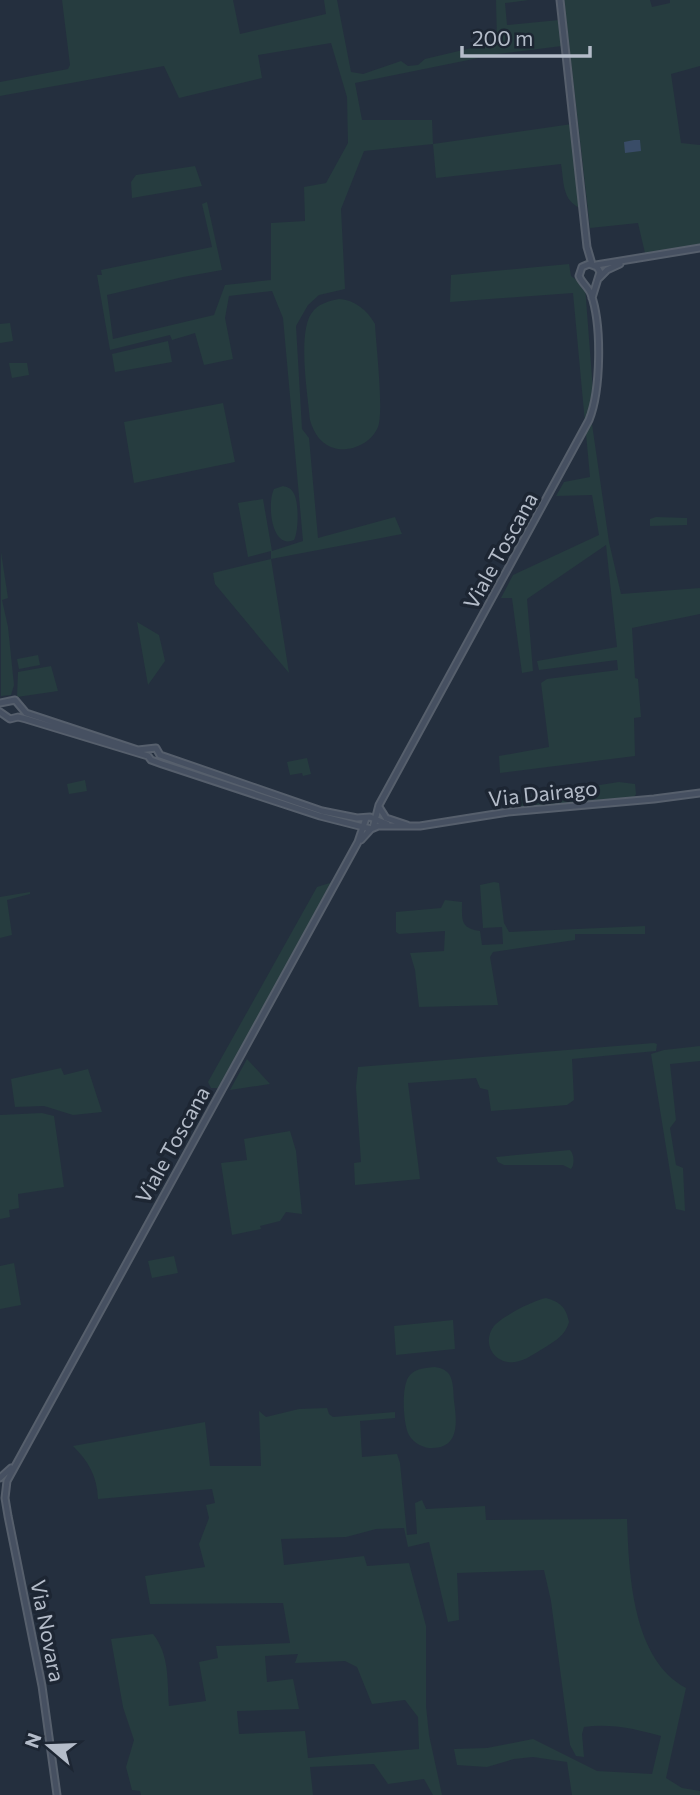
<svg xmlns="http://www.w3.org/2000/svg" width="700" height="1795" font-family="Commissioner,sans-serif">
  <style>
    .green { fill: #263c3f; fill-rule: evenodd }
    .water { fill: #394c67 }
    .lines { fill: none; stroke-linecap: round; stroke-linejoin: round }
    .secondary-casing { stroke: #565f6c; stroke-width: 9 }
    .secondary { stroke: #465061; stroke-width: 5 }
    .labels { text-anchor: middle; stroke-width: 7; stroke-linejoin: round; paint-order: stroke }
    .street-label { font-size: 21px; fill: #b4bcc9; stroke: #1d2633 }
  </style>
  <rect width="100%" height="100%" fill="#242f3e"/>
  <path class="green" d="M 62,0 L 233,0 L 240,34 L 326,14 L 324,0 L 337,0 L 351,72 L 363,74 L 401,61 L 408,66 L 418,65 L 425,59 L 497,42 L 496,0 L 529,0 L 505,3 L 507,25 L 559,20 L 562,46 L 498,54 L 355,83 L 362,120 L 432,120 L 433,144 L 572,124 L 580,208 C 562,200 564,182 561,164 L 436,178 L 433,144 L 364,151 L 341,209 L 345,289 L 319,295 L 308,305 L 296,326 L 302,429 L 309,438 L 318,538 L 395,517 L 402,534 L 271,559 L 289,673 L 215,584 L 213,573 L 271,559 L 271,551 L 248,557 L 238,503 L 263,499 L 272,551 L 303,541 L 283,318 L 272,291 L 229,296 L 225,318 L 233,359 L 204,365 L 195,333 L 172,340 L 170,335 L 110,350 L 97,275 L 102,275 L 101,270 L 212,247 L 202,204 L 207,202 L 222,270 L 183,277 L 107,295 L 113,339 L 214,315 L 225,285 L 271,280 L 271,223 L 305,221 L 304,187 L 326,183 L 348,143 L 347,97 L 331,43 L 258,55 L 262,78 L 179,98 L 164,66 L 0,96 L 0,82 L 68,69 L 70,65 Z
    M 564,0 L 650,0 L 652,7 L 670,3 L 670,0 L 700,0 L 700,66 L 671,74 L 681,143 L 700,145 L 700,245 L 645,253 L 638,223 L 590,228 Z
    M 195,166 L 202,186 L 132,198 L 131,182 L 136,175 Z
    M 569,264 L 571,276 L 585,286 L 593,391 L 592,424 L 609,542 L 621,594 L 700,588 L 700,614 L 632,628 L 635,678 L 638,679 L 641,717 L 634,718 L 635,756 L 500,773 L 499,756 L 549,747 L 541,683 L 547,679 L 618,670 L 617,660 L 539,670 L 537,661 L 617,647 L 606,545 L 527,599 L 533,671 L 522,673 L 512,598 L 501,598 L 513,575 L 599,535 L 592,495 L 556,496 L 564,482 L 590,477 L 573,293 L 450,302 L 451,275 Z
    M 339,299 C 355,300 367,310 375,324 C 376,346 384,410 378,427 C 372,442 354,451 338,449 C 322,446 314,434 310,420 C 308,395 296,328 314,310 C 321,303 329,301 339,299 Z
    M 10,323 L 13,341 L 0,343 L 0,324 Z
    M 168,341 L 172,362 L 115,372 L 112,354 Z
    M 9,363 L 27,363 L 29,375 L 12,378 Z
    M 223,403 L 235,462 L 134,483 L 124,422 Z
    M 283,486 C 287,487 291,488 293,492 C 299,500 299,531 294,540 C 271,550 267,503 274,489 Z
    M 656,517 L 687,518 L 687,525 L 650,526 L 650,519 Z
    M 1,552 L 8,598 L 2,600 L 8,627 L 14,685 L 11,695 L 1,696 Z
    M 137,622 L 159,635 L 165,661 L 148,685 Z
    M 38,655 L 40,665 L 19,669 L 17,659 Z
    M 51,666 L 58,691 L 17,697 L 18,672 Z
    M 307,758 L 311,774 L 303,776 L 302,773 L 290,775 L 287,762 Z
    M 85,780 L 87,791 L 69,794 L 67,784 Z
    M 619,782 L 635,784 L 636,794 L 633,799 L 505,810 L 503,800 Z
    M 333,882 L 220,1088 L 211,1088 L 208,1082 L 317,887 Z
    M 494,882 L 499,883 L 504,923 L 509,932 L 645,926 L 645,934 L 575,934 L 575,940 L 493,952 L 490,957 L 498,1005 L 419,1007 L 415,970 L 410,953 L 444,951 L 445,931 L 399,934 L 396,932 L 396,912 L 441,908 L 445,900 L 462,902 C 462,920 460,928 480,931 L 482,945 L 503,944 L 502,927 L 483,928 L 480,885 Z
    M 30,892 L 30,894 L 7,900 L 12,935 L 0,938 L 0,897 Z
    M 654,1043 L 657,1044 L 656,1051 L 572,1059 L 574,1100 L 567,1105 L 491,1111 L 488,1090 L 480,1088 L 476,1078 L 408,1083 L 420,1179 L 355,1185 L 354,1163 L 361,1162 L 356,1087 L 358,1067 Z
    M 700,1046 L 700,1061 L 670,1064 L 676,1120 L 670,1128 L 676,1165 L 683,1168 L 685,1211 L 676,1209 L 651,1054 L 664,1050 Z
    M 247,1059 L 270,1084 L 230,1090 Z
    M 61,1068 L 64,1075 L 88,1069 L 102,1112 L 73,1115 L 44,1106 L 15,1107 L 11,1079 Z
    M 42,1113 L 54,1116 L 64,1187 L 18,1194 L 19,1208 L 9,1210 L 10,1217 L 0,1219 L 0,1115 Z
    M 290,1131 L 296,1151 L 302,1214 L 286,1212 L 280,1221 L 260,1226 L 261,1229 L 232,1235 L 221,1163 L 247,1160 L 244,1139 Z
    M 570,1150 C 574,1154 575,1164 571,1169 L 563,1165 L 504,1165 L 498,1162 L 496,1157 Z
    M 174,1256 L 178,1273 L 152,1278 L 148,1261 Z
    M 14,1263 L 21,1305 L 0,1309 L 0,1266 Z
    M 546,1298 C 560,1302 566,1307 569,1322 C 565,1336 556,1340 544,1348 C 535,1353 525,1361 515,1362 C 494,1365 481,1343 494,1326 C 501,1317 534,1300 546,1298 Z
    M 453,1320 L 455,1349 L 396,1355 L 394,1326 Z
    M 435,1367 C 440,1368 445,1369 449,1374 C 454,1382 453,1392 454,1401 C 457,1422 460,1450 429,1448 C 421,1447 411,1441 408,1433 C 403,1421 401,1384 410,1375 C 416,1368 426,1368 435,1367 Z
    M 327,1408 L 329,1414 L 333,1417 L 395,1412 L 395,1418 L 360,1421 L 362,1457 L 397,1454 L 400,1463 L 407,1535 L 417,1534 L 415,1503 L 422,1500 L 426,1509 L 485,1506 L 486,1520 L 627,1519 C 629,1574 632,1659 686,1688 L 666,1778 L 682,1788 L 700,1791 L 700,1795 L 572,1795 L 567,1762 L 533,1757 L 514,1759 L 487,1767 L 457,1765 L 454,1749 L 487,1748 L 533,1739 L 597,1771 L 652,1774 L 661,1736 C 637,1729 609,1723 584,1727 L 582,1734 L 584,1757 L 576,1756 L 570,1745 L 551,1601 L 544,1570 L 457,1573 L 459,1620 L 448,1622 L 429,1542 L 408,1547 L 404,1528 L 376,1529 L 346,1537 L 281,1539 L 284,1565 L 364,1556 L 367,1566 L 409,1563 L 426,1626 L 426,1706 L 429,1735 L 442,1795 L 433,1795 L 424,1779 L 388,1784 L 374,1764 L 310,1767 L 313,1795 L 141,1795 L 140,1791 L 132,1790 L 126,1767 L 134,1740 L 123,1707 L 111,1639 L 153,1634 C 170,1655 167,1682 169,1706 L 206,1701 L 199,1662 L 218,1658 L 216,1646 L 290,1643 L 283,1603 L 150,1604 L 145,1576 L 205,1567 L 199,1544 L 209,1518 L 206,1505 L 215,1503 L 212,1489 L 98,1499 C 97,1476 89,1462 73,1446 L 205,1422 L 210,1466 L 261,1466 L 259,1411 L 266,1417 L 299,1409 ZM 298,1654 L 295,1663 L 345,1661 L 357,1667 L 372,1704 L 405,1700 L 418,1717 L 419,1749 L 308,1758 L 305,1731 L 239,1734 L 237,1711 L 299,1709 L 293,1679 L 267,1682 L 265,1656 Z"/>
  <path class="water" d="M 634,140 L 640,140 L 641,151 L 625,153 L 624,142 Z"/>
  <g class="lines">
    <defs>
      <path id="secondary" d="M 560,0 L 587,247 L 592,264
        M 596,265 L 700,248
        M 599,278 L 607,270 L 620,264
        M 0,703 L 15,700 L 26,713 L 138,750 L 156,748 L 160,755
        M 0,712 L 10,719 L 18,717 L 26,719 L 148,756 L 151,760 L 162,764 L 320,816 L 371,829
        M 160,755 L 322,811 L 357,818 L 370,817 L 387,824
        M 379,807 L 386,818 L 407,825
        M 373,828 L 379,805 L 589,420 C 601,390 602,325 591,294 C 588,287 582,283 579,276 L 582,267 L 589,264 L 597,267 L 600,272 L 592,298
        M 361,840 L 371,829 L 378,826 L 420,826 L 508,812 L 654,799 L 700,793
        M 0,1478 L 11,1468
        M 57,1795 L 42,1686 L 8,1516 L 5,1498 L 7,1481 L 358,842 L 366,818"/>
    </defs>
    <use href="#secondary" class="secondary-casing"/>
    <use href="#secondary" class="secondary"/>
  </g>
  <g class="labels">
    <g class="street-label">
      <text transform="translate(501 551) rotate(-61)" y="7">Viale Toscana</text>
      <text transform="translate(543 794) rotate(-6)" y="7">Via Dairago</text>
      <text transform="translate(173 1145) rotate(-61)" y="7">Viale Toscana</text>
      <text transform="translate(47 1631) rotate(79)" y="7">Via Novara</text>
    </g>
  </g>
  <g transform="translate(49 1746) rotate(289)" stroke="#1d2633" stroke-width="5" paint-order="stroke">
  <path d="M0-5L12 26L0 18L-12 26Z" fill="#b4bcc9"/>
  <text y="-10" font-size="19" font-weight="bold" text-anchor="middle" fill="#b4bcc9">N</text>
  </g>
  <path d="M462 46v10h128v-10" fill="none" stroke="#b4bcc9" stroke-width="3.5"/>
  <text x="472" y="46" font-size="21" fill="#b4bcc9" stroke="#1d2633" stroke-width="5" paint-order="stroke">200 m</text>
</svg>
